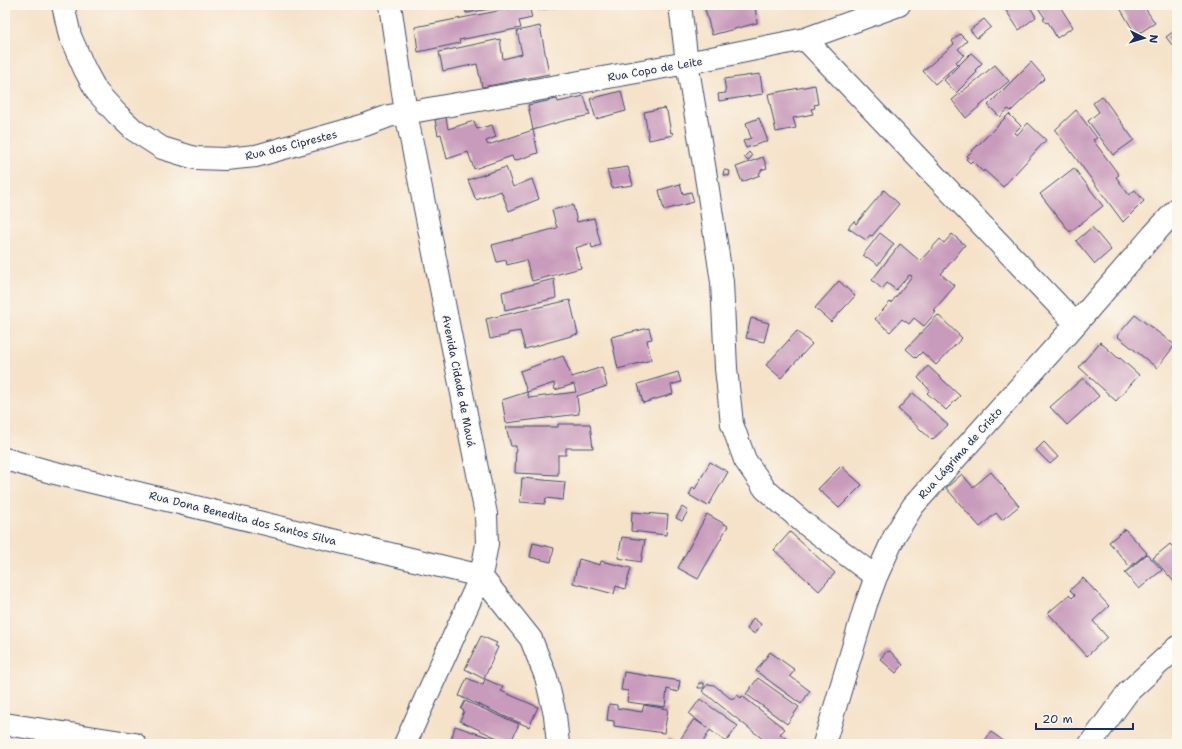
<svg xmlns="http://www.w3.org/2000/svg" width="1182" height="749" font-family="'Shantell Sans',sans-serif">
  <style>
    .building { fill: #c89abb }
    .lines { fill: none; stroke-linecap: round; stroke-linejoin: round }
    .minor-casing { stroke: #3c4a6e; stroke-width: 24 }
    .minor { stroke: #fff; stroke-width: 22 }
    .labels { text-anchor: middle; stroke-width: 3; stroke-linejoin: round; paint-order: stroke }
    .street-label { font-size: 11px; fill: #1b2f5e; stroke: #fbf7ec }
  </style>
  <rect width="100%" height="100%" fill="#fbf7ec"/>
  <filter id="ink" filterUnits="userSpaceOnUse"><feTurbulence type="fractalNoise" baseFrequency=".025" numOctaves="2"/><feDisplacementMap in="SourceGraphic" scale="8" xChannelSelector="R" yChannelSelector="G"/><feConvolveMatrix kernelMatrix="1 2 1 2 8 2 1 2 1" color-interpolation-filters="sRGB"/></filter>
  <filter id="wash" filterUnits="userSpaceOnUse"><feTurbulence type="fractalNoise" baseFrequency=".012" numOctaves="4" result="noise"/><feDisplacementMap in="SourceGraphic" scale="16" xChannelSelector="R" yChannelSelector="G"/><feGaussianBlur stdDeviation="0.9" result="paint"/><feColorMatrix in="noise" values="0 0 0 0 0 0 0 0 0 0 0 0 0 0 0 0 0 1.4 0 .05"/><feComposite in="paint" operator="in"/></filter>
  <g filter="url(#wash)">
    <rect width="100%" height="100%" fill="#f5e2c9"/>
    <g id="blocks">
      <path class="building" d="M 465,5 L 508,5 L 508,6 L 466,13 Z
        M 529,5 L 532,18 L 519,21 L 521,28 L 459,40 L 460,43 L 418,52 L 415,27 Z
        M 537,5 L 568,5 L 568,6 L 538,10 Z
        M 704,5 L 755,5 L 757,23 L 712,35 Z
        M 1004,5 L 1029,5 L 1036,17 L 1019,30 L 1003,6 Z
        M 1036,5 L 1059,5 L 1073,27 L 1057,38 L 1048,22 L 1046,23 L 1043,19 L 1045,18 Z
        M 1126,5 L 1150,5 L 1145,8 L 1155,23 L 1136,35 L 1120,8 Z
        M 984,19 L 991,27 L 977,38 L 970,30 Z
        M 540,26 L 549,74 L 482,87 L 477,64 L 443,71 L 439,52 L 500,39 L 503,59 L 522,54 L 517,31 Z
        M 1177,29 L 1177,43 L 1173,46 L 1166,37 Z
        M 960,34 L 967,41 L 958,49 L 964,55 L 956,62 L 958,64 L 935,84 L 923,71 L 954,44 L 952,41 Z
        M 971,53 L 982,63 L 975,70 L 977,72 L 956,93 L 944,80 Z
        M 1031,62 L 1045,78 L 1011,111 L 1008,109 L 1000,117 L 988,105 Z
        M 995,65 L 1009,81 L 966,118 L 952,100 Z
        M 760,74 L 763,94 L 719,101 L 718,94 L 726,93 L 724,79 Z
        M 815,85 L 818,104 L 814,105 L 815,108 L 811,109 L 813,114 L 793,118 L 796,128 L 776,132 L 768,94 Z
        M 621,91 L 626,111 L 596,119 L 590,99 Z
        M 584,96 L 590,115 L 563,121 L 533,130 L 528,105 L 557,99 L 558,102 Z
        M 1102,96 L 1134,140 L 1113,155 L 1088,121 L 1099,112 L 1093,103 Z
        M 664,108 L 667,111 L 671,133 L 672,132 L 673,135 L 649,140 L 644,112 Z
        M 1076,110 L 1097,138 L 1093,140 L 1119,175 L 1116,177 L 1129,195 L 1135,190 L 1144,201 L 1123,222 L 1055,130 Z
        M 1009,114 L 1021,126 L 1014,133 L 1017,135 L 1028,123 L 1046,140 L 1003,187 L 984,170 L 983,172 L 972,161 L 970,163 L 966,159 L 968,157 L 967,156 Z
        M 446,117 L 448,129 L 474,121 L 477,129 L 492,125 L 496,137 L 486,141 L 488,145 L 533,130 L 538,153 L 514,161 L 512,156 L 474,169 L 468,152 L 447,159 L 441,134 L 438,135 L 435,120 Z
        M 759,118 L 768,141 L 746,148 L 743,141 L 751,138 L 746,123 Z
        M 749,152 L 752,156 L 748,161 L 744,157 Z
        M 763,157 L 767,168 L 761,170 L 761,172 L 759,173 L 760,175 L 742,182 L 736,167 Z
        M 506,167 L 513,187 L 532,179 L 539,199 L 509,211 L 501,191 L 476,200 L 468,180 Z
        M 628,167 L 633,185 L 612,188 L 607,170 Z
        M 1074,168 L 1103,206 L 1070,232 L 1040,194 Z
        M 724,170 L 730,171 L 729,176 L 723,175 Z
        M 680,184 L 683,194 L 691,192 L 694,202 L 664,210 L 659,190 Z
        M 884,190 L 899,204 L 872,236 L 870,235 L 866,240 L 848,228 L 854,221 L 856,224 Z
        M 573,205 L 577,222 L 594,218 L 601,245 L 592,248 L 591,243 L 575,248 L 581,268 L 532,281 L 526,260 L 507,265 L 506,260 L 497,262 L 492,245 L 557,228 L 552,210 Z
        M 1092,227 L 1111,250 L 1095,264 L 1076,241 Z
        M 880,233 L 894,244 L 878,265 L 867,257 L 867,258 L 863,255 Z
        M 952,234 L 965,245 L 941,274 L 955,286 L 934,310 L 936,312 L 924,326 L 914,318 L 909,324 L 902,319 L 890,332 L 875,319 L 890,302 L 891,303 L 912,276 L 909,275 L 896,290 L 887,283 L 882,289 L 872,280 L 900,244 L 920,261 L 940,239 L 944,243 Z
        M 554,279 L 556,298 L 505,310 L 502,292 Z
        M 839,281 L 855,296 L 831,322 L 815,308 Z
        M 570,300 L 578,334 L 525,349 L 520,331 L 508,333 L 508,335 L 490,339 L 486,319 Z
        M 938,315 L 962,338 L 936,365 L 922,352 L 916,358 L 906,349 Z
        M 1135,315 L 1175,345 L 1157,368 L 1117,336 Z
        M 751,318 L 769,323 L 764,342 L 746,338 Z
        M 649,328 L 652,339 L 647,340 L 651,360 L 618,369 L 611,337 Z
        M 797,331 L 812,344 L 781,378 L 766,365 Z
        M 1100,342 L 1119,359 L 1120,358 L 1139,375 L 1116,401 L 1079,367 Z
        M 563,356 L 572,377 L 602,367 L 607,386 L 577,396 L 579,414 L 506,423 L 502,400 L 527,392 L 529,398 L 576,392 L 574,384 L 555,390 L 554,383 L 527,392 L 520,371 Z
        M 928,366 L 960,396 L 946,410 L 927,393 L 930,390 L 918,378 Z
        M 678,372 L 681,382 L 671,385 L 673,394 L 643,403 L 638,384 Z
        M 1083,378 L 1099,396 L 1067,425 L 1050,407 Z
        M 913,393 L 948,425 L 932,440 L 898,409 Z
        M 558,424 L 590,424 L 593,448 L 566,448 L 566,455 L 558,455 L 558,475 L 515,473 L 516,446 L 511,446 L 506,427 L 558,427 Z
        M 1044,442 L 1058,457 L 1050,464 L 1036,450 Z
        M 710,462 L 728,472 L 708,506 L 689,495 L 693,487 L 695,489 Z
        M 841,466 L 862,485 L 839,508 L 818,489 Z
        M 991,472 L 1019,506 L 1002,520 L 996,513 L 980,527 L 946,488 L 962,474 L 973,487 Z
        M 522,478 L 565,482 L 563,500 L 546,498 L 545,504 L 520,502 Z
        M 682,507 L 688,511 L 682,521 L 676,518 Z
        M 632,512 L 668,515 L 666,535 L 631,531 Z
        M 707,514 L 728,526 L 698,579 L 678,568 Z
        M 1125,529 L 1147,553 L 1130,567 L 1109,542 Z
        M 790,532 L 835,573 L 819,591 L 774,550 Z
        M 622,537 L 645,540 L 641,562 L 618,558 Z
        M 533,543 L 554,548 L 551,562 L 530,557 Z
        M 1170,544 L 1177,552 L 1177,585 L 1153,558 Z
        M 1147,554 L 1162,570 L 1139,589 L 1125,573 Z
        M 579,559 L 600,565 L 601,561 L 631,568 L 625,589 L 616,586 L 614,594 L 573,583 Z
        M 1083,578 L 1109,606 L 1093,621 L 1107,637 L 1087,656 L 1048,613 L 1069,595 L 1072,598 L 1075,595 L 1070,590 Z
        M 753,618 L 761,624 L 755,634 L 747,629 Z
        M 481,636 L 497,643 L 495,646 L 498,647 L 484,679 L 465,669 Z
        M 887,651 L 888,652 L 890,651 L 903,665 L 896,673 L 880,659 Z
        M 770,652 L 795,670 L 790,676 L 810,691 L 801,704 L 756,671 Z
        M 624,672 L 680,681 L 678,692 L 667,689 L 665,707 L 627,702 L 628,691 L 621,690 Z
        M 467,678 L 483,685 L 485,679 L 503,687 L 501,691 L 538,707 L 529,727 L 459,696 Z
        M 758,678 L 799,707 L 787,724 L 746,694 Z
        M 699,683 L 704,683 L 704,688 L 698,688 Z
        M 708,684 L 714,685 L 730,698 L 735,699 L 737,695 L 741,698 L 742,696 L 785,729 L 780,734 L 793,744 L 769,744 L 702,691 Z
        M 700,699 L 738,726 L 726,742 L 710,730 L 702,744 L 666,744 L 669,738 L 677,744 L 694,719 L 707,728 L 689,714 Z
        M 465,701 L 519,724 L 510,744 L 460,721 L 464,711 L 461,709 Z
        M 609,704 L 617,705 L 617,708 L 642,712 L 644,705 L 668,709 L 664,733 L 614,726 L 614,721 L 607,720 Z
        M 455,726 L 509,744 L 450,744 Z
        M 991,732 L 1008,744 L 982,744 Z"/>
    </g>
  </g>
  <g filter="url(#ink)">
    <use href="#blocks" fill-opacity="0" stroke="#3c4a6e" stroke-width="1"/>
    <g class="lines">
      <defs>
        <path id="minor" d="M 63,5 L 70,36 L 85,70 L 97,92 L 117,114 L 134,130 L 162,148 L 195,158 L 225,159 L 256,156 L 365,125 L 389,116 L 687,63 L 805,39 L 899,5
          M 390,5 L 406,113 L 486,514 L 487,544 L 481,576 L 405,744
          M 680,5 L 687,63 L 707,183 L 722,282 L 726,368 L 732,424 L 745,460 L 765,489 L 804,523 L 876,577
          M 805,39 L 1076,324
          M 5,459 L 51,472 L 481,576
          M 481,576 L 531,639 L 546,677 L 555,715 L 558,744
          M 5,724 L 135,744
          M 824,744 L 866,604 L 876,577 L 895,535 L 913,506 L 1076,324 L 1153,235 L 1177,209
          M 1090,744 L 1128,692 L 1177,647"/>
      </defs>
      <use href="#minor" class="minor-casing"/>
      <use href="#minor" class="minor"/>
    </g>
  </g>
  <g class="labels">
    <g class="street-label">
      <text transform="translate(655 69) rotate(-10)" y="4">Rua Copo de Leite</text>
      <text transform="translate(291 145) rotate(-14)" y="4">Rua dos Ciprestes</text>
      <text transform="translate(459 381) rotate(79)" y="4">Avenida Cidade de Mauá</text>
      <text transform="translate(960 453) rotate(-48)" y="4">Rua Lágrima de Cristo</text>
      <text transform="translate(243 518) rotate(14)" y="4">Rua Dona Benedita dos Santos Silva</text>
    </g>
  </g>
  <rect width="1182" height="749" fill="none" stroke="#fbf7ec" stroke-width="20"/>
  <g transform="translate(1144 38) rotate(95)" stroke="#fbf7ec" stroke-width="3" paint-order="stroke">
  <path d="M0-3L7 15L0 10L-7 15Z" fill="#1b2f5e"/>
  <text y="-6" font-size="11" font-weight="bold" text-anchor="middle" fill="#1b2f5e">N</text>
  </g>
  <path d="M1036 723v6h97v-6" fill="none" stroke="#1b2f5e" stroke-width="2"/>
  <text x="1042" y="723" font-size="12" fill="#1b2f5e" stroke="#fbf7ec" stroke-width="3" paint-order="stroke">20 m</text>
</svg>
